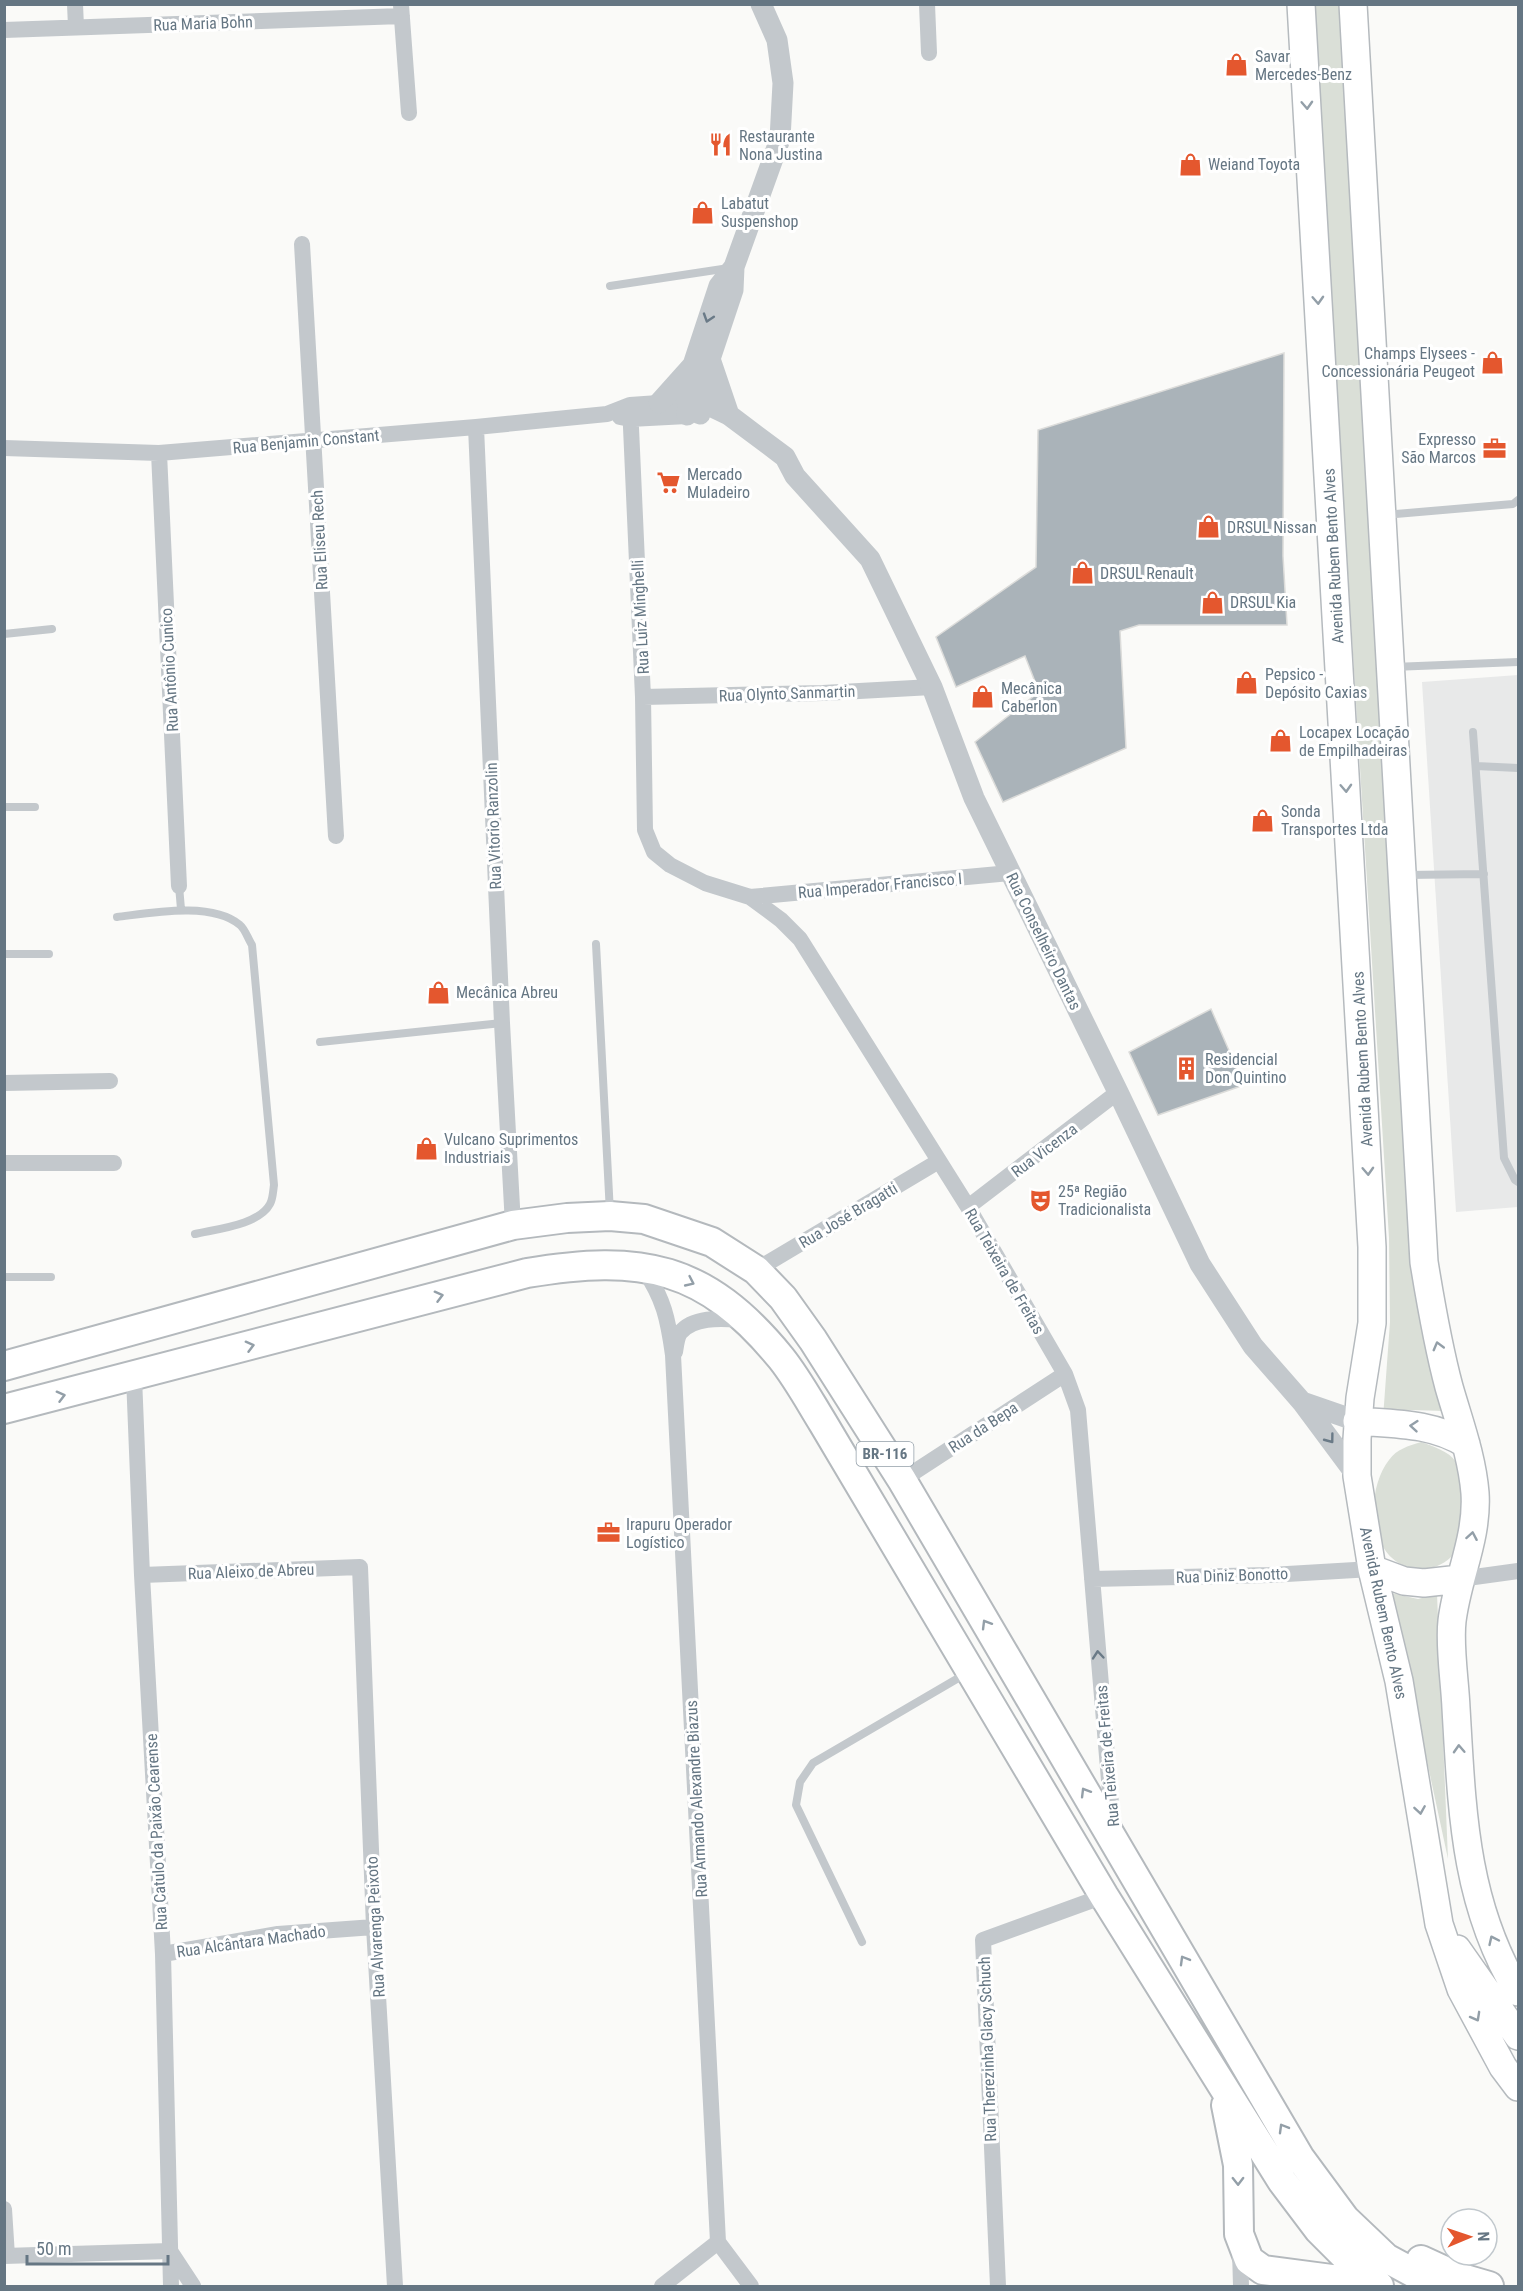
<svg xmlns="http://www.w3.org/2000/svg" width="1523" height="2291" font-family="'Roboto Condensed',sans-serif">
  <style>
    .built { fill: #e8e9e9 }
    .green { fill: #dadfd7 }
    .building { fill: #aab3b9; stroke: #dcdcda; stroke-width: 1.5 }
    .lines { fill: none; stroke-linecap: round; stroke-linejoin: round }
    .primary-casing { stroke: #b5babe; stroke-width: 30 }
    .trunk-casing { stroke: #b4b9bd; stroke-width: 32 }
    .service { stroke: #c3c8cc; stroke-width: 8 }
    .minor { stroke: #c3c8cc; stroke-width: 16 }
    .tertiary { stroke: #c3c8cc; stroke-width: 21 }
    .primary { stroke: #fff; stroke-width: 27 }
    .trunk { stroke: #fff; stroke-width: 28 }
    .oneway { stroke: #939fa8 }
    .oneway2 { stroke: #6a7a87 }
    .labels { text-anchor: middle; stroke-width: 6; stroke-linejoin: round; paint-order: stroke }
    .shield { fill: #fff; stroke: #939fa8; stroke-width: 1.5 }
    .shield-label { font-size: 15px; font-weight: bold; fill: #657683 }
    .street-label { font-size: 16px; fill: #657683; stroke: #fff }
    .poi-label { font-size: 16px; fill: #657683; stroke: #fff; text-anchor: start }
  </style>
  <rect width="100%" height="100%" fill="#fafaf8"/>
  <path class="built" d="M 1518,675 L 1518,1207 L 1456,1212 L 1422,682 Z"/>
  <path class="green" d="M 1313,5 L 1339,5 L 1417,1273 L 1445,1411 L 1411,1410 L 1383,1418 L 1390,1322 L 1389,1238 Z
    M 1421,1442 C 1432,1446 1449,1451 1456,1462 C 1467,1478 1467,1536 1456,1551 C 1451,1559 1439,1567 1430,1568 C 1370,1577 1361,1496 1389,1460 C 1397,1449 1408,1446 1421,1442 Z
    M 1391,1593 L 1418,1599 L 1437,1594 L 1448,1859 Z"/>
  <path class="building" d="M 1284,353 L 1283,556 L 1287,625 L 1139,625 L 1120,631 L 1126,748 L 1003,802 L 975,742 L 1039,692 L 1025,656 L 956,687 L 936,637 L 1036,567 L 1038,430 Z
    M 1211,1009 L 1244,1085 L 1158,1115 L 1129,1052 Z"/>
  <g class="lines">
    <defs>
      <path id="primary" d="M 1301,4 L 1372,1247 L 1372,1323 L 1360,1398 L 1357,1439 L 1357,1476 L 1372,1569 L 1399,1681 L 1439,1924 L 1461,1989 L 1503,2067 L 1518,2087
        M 1353,4 L 1424,1262 C 1431,1305 1438,1346 1449,1387 C 1459,1422 1472,1456 1475,1493 C 1478,1538 1457,1578 1452,1621 C 1449,1646 1455,1682 1456,1708 C 1462,1809 1464,1903 1518,1992
        M 1357,1421 C 1396,1424 1433,1423 1466,1444
        M 1372,1569 L 1404,1581 L 1424,1583 L 1460,1579
        M 1457,1949 L 1518,2036"/>
      <path id="trunk" d="M 4,1366 L 513,1225 L 567,1218 L 610,1216 L 644,1219 L 712,1242 L 756,1270 L 783,1298 L 813,1340 L 902,1480 L 1300,2158 L 1345,2219 L 1386,2258 L 1438,2286
        M 4,1409 L 527,1273 C 641,1254 705,1265 781,1358 C 797,1378 810,1402 823,1423 L 1104,1896 L 1282,2181 L 1319,2230 L 1358,2269 L 1379,2286
        M 1226,2105 L 1238,2165 L 1239,2234 L 1249,2260 L 1263,2270 L 1339,2280 L 1362,2286
        M 1421,2260 L 1458,2277 L 1489,2286"/>
    </defs>
    <use href="#primary" class="primary-casing"/>
    <use href="#trunk" class="trunk-casing"/>
    <path class="service" d="M 610,286 L 729,268
      M 1384,515 L 1513,504 L 1518,500
      M 4,634 L 52,629
      M 1393,667 L 1518,662
      M 1473,732 L 1504,1158 L 1515,1180 L 1518,1182
      M 1476,766 L 1518,768
      M 4,807 L 35,807
      M 1406,875 L 1484,874
      M 179,886 L 181,909
      M 117,917 C 150,913 212,901 240,925 C 245,929 248,939 252,945 L 274,1185 C 273,1191 273,1199 270,1204 C 259,1225 216,1229 195,1234
      M 596,944 L 610,1213
      M 4,954 L 49,954
      M 320,1042 L 502,1023
      M 4,1277 L 51,1277
      M 862,1942 L 796,1805 L 800,1782 L 813,1763 L 967,1673"/>
    <path class="minor" d="M 75,4 L 76,27
      M 927,4 L 929,53
      M 401,5 L 409,113
      M 4,30 L 402,16
      M 302,244 L 336,836
      M 630,405 L 643,697 L 645,830 L 654,852 L 670,865 L 705,883 L 750,897 L 781,920 L 800,939 L 968,1207 L 1065,1374 L 1078,1410 L 1113,1828
      M 620,417 L 630,419 L 687,416
      M 476,427 L 502,1023 L 513,1225
      M 4,448 L 159,453 L 476,427 L 607,414 L 630,405 L 687,401
      M 159,453 L 179,886
      M 643,697 L 823,693 L 932,687
      M 750,897 L 1010,873
      M 4,1083 L 110,1081
      M 4,1163 L 114,1163
      M 968,1207 L 1118,1092
      M 643,1268 C 664,1299 668,1319 673,1355 L 718,2242
      M 756,1270 L 939,1161
      M 675,1352 C 676,1346 677,1337 680,1333 C 694,1315 726,1319 745,1320
      M 134,1377 L 142,1575 L 163,1954 L 171,2286
      M 902,1480 L 1065,1374
      M 142,1575 L 360,1567 L 374,1927 L 395,2286
      M 1092,1579 L 1269,1575 L 1372,1569
      M 1460,1579 L 1518,1571
      M 163,1954 L 278,1934 L 374,1927
      M 4,2209 L 7,2256
      M 718,2242 L 751,2286
      M 1240,2250 L 1241,2286
      M 4,2256 L 170,2251 L 193,2286
      M 662,2286 L 718,2242
      M 998,2286 L 983,1940 L 1104,1896"/>
    <path class="tertiary" d="M 711,362 L 729,415
      M 687,401 L 702,402 L 729,415 L 785,457 L 795,476 L 870,559 L 932,687 L 974,798 L 1118,1092 L 1200,1264 L 1253,1346 L 1302,1402 L 1357,1476
      M 659,403 L 693,365
      M 700,414 L 710,359 L 733,290 L 734,267 L 780,139 L 783,83 L 777,40 L 761,4
      M 687,415 L 693,365 L 719,286 L 734,267
      M 1302,1402 L 1357,1421"/>
    <use href="#primary" class="primary"/>
    <use href="#trunk" class="trunk"/>
  </g>
  <defs><path id="oneway-chevron" d="M-2-3.5L2.5 0L-2 3.5" fill="none" stroke-width="1.6" stroke-linecap="round" stroke-linejoin="round" transform="scale(1.5)"/></defs>
  <g class="oneway">
    <use href="#oneway-chevron" transform="translate(1307 105) rotate(87)"/>
    <use href="#oneway-chevron" transform="translate(1318 300) rotate(87)"/>
    <use href="#oneway-chevron" transform="translate(1346 788) rotate(87)"/>
    <use href="#oneway-chevron" transform="translate(1368 1171) rotate(87)"/>
    <use href="#oneway-chevron" transform="translate(690 1282) rotate(25)"/>
    <use href="#oneway-chevron" transform="translate(439 1296) rotate(-15)"/>
    <use href="#oneway-chevron" transform="translate(250 1346) rotate(-15)"/>
    <use href="#oneway-chevron" transform="translate(1438 1346) rotate(-105)"/>
    <use href="#oneway-chevron" transform="translate(61 1396) rotate(-15)"/>
    <use href="#oneway-chevron" transform="translate(1414 1426) rotate(-175)"/>
    <use href="#oneway-chevron" transform="translate(1472 1536) rotate(-80)"/>
    <use href="#oneway-chevron" transform="translate(986 1624) rotate(-121)"/>
    <use href="#oneway-chevron" transform="translate(1459 1749) rotate(-93)"/>
    <use href="#oneway-chevron" transform="translate(1085 1792) rotate(-121)"/>
    <use href="#oneway-chevron" transform="translate(1420 1810) rotate(81)"/>
    <use href="#oneway-chevron" transform="translate(1493 1940) rotate(-115)"/>
    <use href="#oneway-chevron" transform="translate(1184 1960) rotate(-120)"/>
    <use href="#oneway-chevron" transform="translate(1476 2017) rotate(61)"/>
    <use href="#oneway-chevron" transform="translate(1283 2128) rotate(-120)"/>
    <use href="#oneway-chevron" transform="translate(1238 2181) rotate(89)"/>
  </g>
  <g class="oneway2">
    <use href="#oneway-chevron" transform="translate(708 318) rotate(108)"/>
    <use href="#oneway-chevron" transform="translate(1330 1439) rotate(53)"/>
    <use href="#oneway-chevron" transform="translate(1098 1655) rotate(-95)"/>
  </g>
  <defs>
    <symbol id="shop-bare" viewBox="-9 -9 18 18"><path d="M-5-2.5h2.3a2.7 3.5 0 0 1 5.4 0H5L5.5 6h-11ZM-1.5-2.5h3a1.5 2.3 0 0 0-3 0Z" fill="#e4572e" stroke="#fff" stroke-width="2.5" paint-order="stroke"/></symbol>
    <symbol id="restaurant-bare" viewBox="-9 -9 18 18"><path d="M-5-6h1v4h1v-4h1v4h1v-4h1v5L-1.5 .5V6h-2V.5L-5-1ZM5-6V6H3V1.5H1.5Q1.5-4 5-6Z" fill="#e4572e" stroke="#fff" stroke-width="2.5" paint-order="stroke"/></symbol>
    <symbol id="office-bare" viewBox="-9 -9 18 18"><path d="M-6-3h4V-5.5h4V-3h4V5H-6ZM-1-4.5V-3h2v-1.5ZM-6 0V1H6V0Z" fill="#e4572e" stroke="#fff" stroke-width="2.5" paint-order="stroke"/></symbol>
    <symbol id="supermarket-bare" viewBox="-9 -9 18 18"><path d="M-6-5.5h2.5l.6 2H6L4.5 2H-2.5L-4.4-4H-6ZM-1.5 3.2a1.3 1.3 0 1 0 .1 0ZM3 3.2a1.3 1.3 0 1 0 .1 0Z" fill="#e4572e" stroke="#fff" stroke-width="2.5" paint-order="stroke"/></symbol>
    <symbol id="building-bare" viewBox="-9 -9 18 18"><path d="M-4-6H4V6H1V3H-1V6H-4ZM-2.5-4.3h1.7v1.8h-1.7ZM.8-4.3h1.7v1.8H.8ZM-2.5-1h1.7V.8h-1.7ZM.8-1h1.7V.8H.8Z" fill="#e4572e" stroke="#fff" stroke-width="2.5" paint-order="stroke"/></symbol>
    <symbol id="theatre-bare" viewBox="-9 -9 18 18"><path d="M-5-5.5Q0-4 5-5.5V0Q5 5 0 6Q-5 5-5 0ZM-3.3-2.5H-1v1.5H-3.3ZM1-2.5H3.3v1.5H1ZM-2.8 1Q0 5.5 2.8 1Z" fill="#e4572e" stroke="#fff" stroke-width="2.5" paint-order="stroke"/></symbol>
  </defs>
  <g fill-rule="evenodd">
    <use href="#shop-bare" x="1220" y="48" width="33" height="33"/>
    <use href="#restaurant-bare" x="704" y="128" width="33" height="33"/>
    <use href="#shop-bare" x="1174" y="148" width="33" height="33"/>
    <use href="#shop-bare" x="686" y="196" width="33" height="33"/>
    <use href="#shop-bare" x="1476" y="346" width="33" height="33"/>
    <use href="#office-bare" x="1478" y="432" width="33" height="33"/>
    <use href="#supermarket-bare" x="652" y="466" width="33" height="33"/>
    <use href="#shop-bare" x="1192" y="510" width="33" height="33"/>
    <use href="#shop-bare" x="1066" y="556" width="33" height="33"/>
    <use href="#shop-bare" x="1196" y="586" width="33" height="33"/>
    <use href="#shop-bare" x="1230" y="666" width="33" height="33"/>
    <use href="#shop-bare" x="966" y="680" width="33" height="33"/>
    <use href="#shop-bare" x="1264" y="724" width="33" height="33"/>
    <use href="#shop-bare" x="1246" y="804" width="33" height="33"/>
    <use href="#shop-bare" x="422" y="976" width="33" height="33"/>
    <use href="#building-bare" x="1170" y="1052" width="33" height="33"/>
    <use href="#shop-bare" x="410" y="1132" width="33" height="33"/>
    <use href="#theatre-bare" x="1024" y="1184" width="33" height="33"/>
    <use href="#office-bare" x="592" y="1516" width="33" height="33"/>
  </g>
  <g class="labels">
    <rect class="shield" x="856.5" y="1442" width="57" height="24" rx="4.5"/>
    <g class="shield-label">
      <text x="885" y="1459">BR-116</text>
    </g>
    <g class="street-label">
      <text transform="translate(203 23) rotate(-2)" y="6">Rua Maria Bohn</text>
      <text transform="translate(306 441) rotate(-5)" y="6">Rua Benjamin Constant</text>
      <text transform="translate(319 540) rotate(-93)" y="6">Rua Eliseu Rech</text>
      <text transform="translate(1333 556) rotate(-93)" y="6">Avenida Rubem Bento Alves</text>
      <text transform="translate(640 617) rotate(-93)" y="6">Rua Luiz Minghelli</text>
      <text transform="translate(169 670) rotate(-93)" y="6">Rua Antônio Cunico</text>
      <text transform="translate(787 693) rotate(-2)" y="6">Rua Olynto Sanmartin</text>
      <text transform="translate(493 826) rotate(-92)" y="6">Rua Vitorio Ranzolin</text>
      <text transform="translate(880 885) rotate(-5)" y="6">Rua Imperador Francisco I</text>
      <text transform="translate(1044 941) rotate(64)" y="6">Rua Conselheiro Dantas</text>
      <text transform="translate(1362 1059) rotate(-93)" y="6">Avenida Rubem Bento Alves</text>
      <text transform="translate(1044 1150) rotate(-37)" y="6">Rua Vicenza</text>
      <text transform="translate(848 1215) rotate(-31)" y="6">Rua José Bragatti</text>
      <text transform="translate(1005 1271) rotate(60)" y="6">Rua Teixeira de Freitas</text>
      <text transform="translate(983 1427) rotate(-33)" y="6">Rua da Bepa</text>
      <text transform="translate(251 1571) rotate(-2)" y="6">Rua Aleixo de Abreu</text>
      <text transform="translate(1232 1575) rotate(-2)" y="6">Rua Diniz Bonotto</text>
      <text transform="translate(1384 1613) rotate(78)" y="6">Avenida Rubem Bento Alves</text>
      <text transform="translate(1107 1756) rotate(-95)" y="6">Rua Teixeira de Freitas</text>
      <text transform="translate(696 1799) rotate(-93)" y="6">Rua Armando Alexandre Biazus</text>
      <text transform="translate(156 1832) rotate(-93)" y="6">Rua Catulo da Paixão Cearense</text>
      <text transform="translate(375 1927) rotate(-93)" y="6">Rua Alvarenga Peixoto</text>
      <text transform="translate(251 1941) rotate(-8)" y="6">Rua Alcântara Machado</text>
      <text transform="translate(987 2049) rotate(-92)" y="6">Rua Therezinha Glacy Schuch</text>
    </g>
    <g class="poi-label">
      <text x="1255" y="62">Savar<tspan x="1255" dy="18">Mercedes-Benz</tspan></text>
      <text x="739" y="142">Restaurante<tspan x="739" dy="18">Nona Justina</tspan></text>
      <text x="1208" y="170">Weiand Toyota</text>
      <text x="721" y="209">Labatut<tspan x="721" dy="18">Suspenshop</tspan></text>
      <text x="1475" y="359" text-anchor="end">Champs Elysees -<tspan x="1475" dy="18">Concessionária Peugeot</tspan></text>
      <text x="1476" y="445" text-anchor="end">Expresso<tspan x="1476" dy="18">São Marcos</tspan></text>
      <text x="687" y="480">Mercado<tspan x="687" dy="18">Muladeiro</tspan></text>
      <text x="1227" y="533">DRSUL Nissan</text>
      <text x="1100" y="579">DRSUL Renault</text>
      <text x="1230" y="608">DRSUL Kia</text>
      <text x="1265" y="680">Pepsico -<tspan x="1265" dy="18">Depósito Caxias</tspan></text>
      <text x="1001" y="694">Mecânica<tspan x="1001" dy="18">Caberlon</tspan></text>
      <text x="1299" y="738">Locapex Locação<tspan x="1299" dy="18">de Empilhadeiras</tspan></text>
      <text x="1281" y="817">Sonda<tspan x="1281" dy="18">Transportes Ltda</tspan></text>
      <text x="456" y="998">Mecânica Abreu</text>
      <text x="1205" y="1065">Residencial<tspan x="1205" dy="18">Don Quintino</tspan></text>
      <text x="444" y="1145">Vulcano Suprimentos<tspan x="444" dy="18">Industriais</tspan></text>
      <text x="1058" y="1197">25ª Região<tspan x="1058" dy="18">Tradicionalista</tspan></text>
      <text x="626" y="1530">Irapuru Operador<tspan x="626" dy="18">Logístico</tspan></text>
    </g>
  </g>
  <rect width="1523" height="2291" fill="none" stroke="#657683" stroke-width="12"/>
  <g transform="translate(1469 2237) rotate(88)"><circle r="28" fill="#ffffff" stroke="#c1c8cd" stroke-width="1.5"/>
  <path d="M0-4.5L10 22L0 15L-10 22Z" fill="#e4572e"/>
  <text y="-9" font-size="16" font-weight="bold" text-anchor="middle" fill="#657683">N</text>
  </g>
  <path d="M27 2255v9h141v-9" fill="none" stroke="#657683" stroke-width="3"/>
  <text x="36" y="2255" font-size="18" fill="#657683" stroke="#ffffff" stroke-width="4.5" paint-order="stroke">50 m</text>
</svg>
